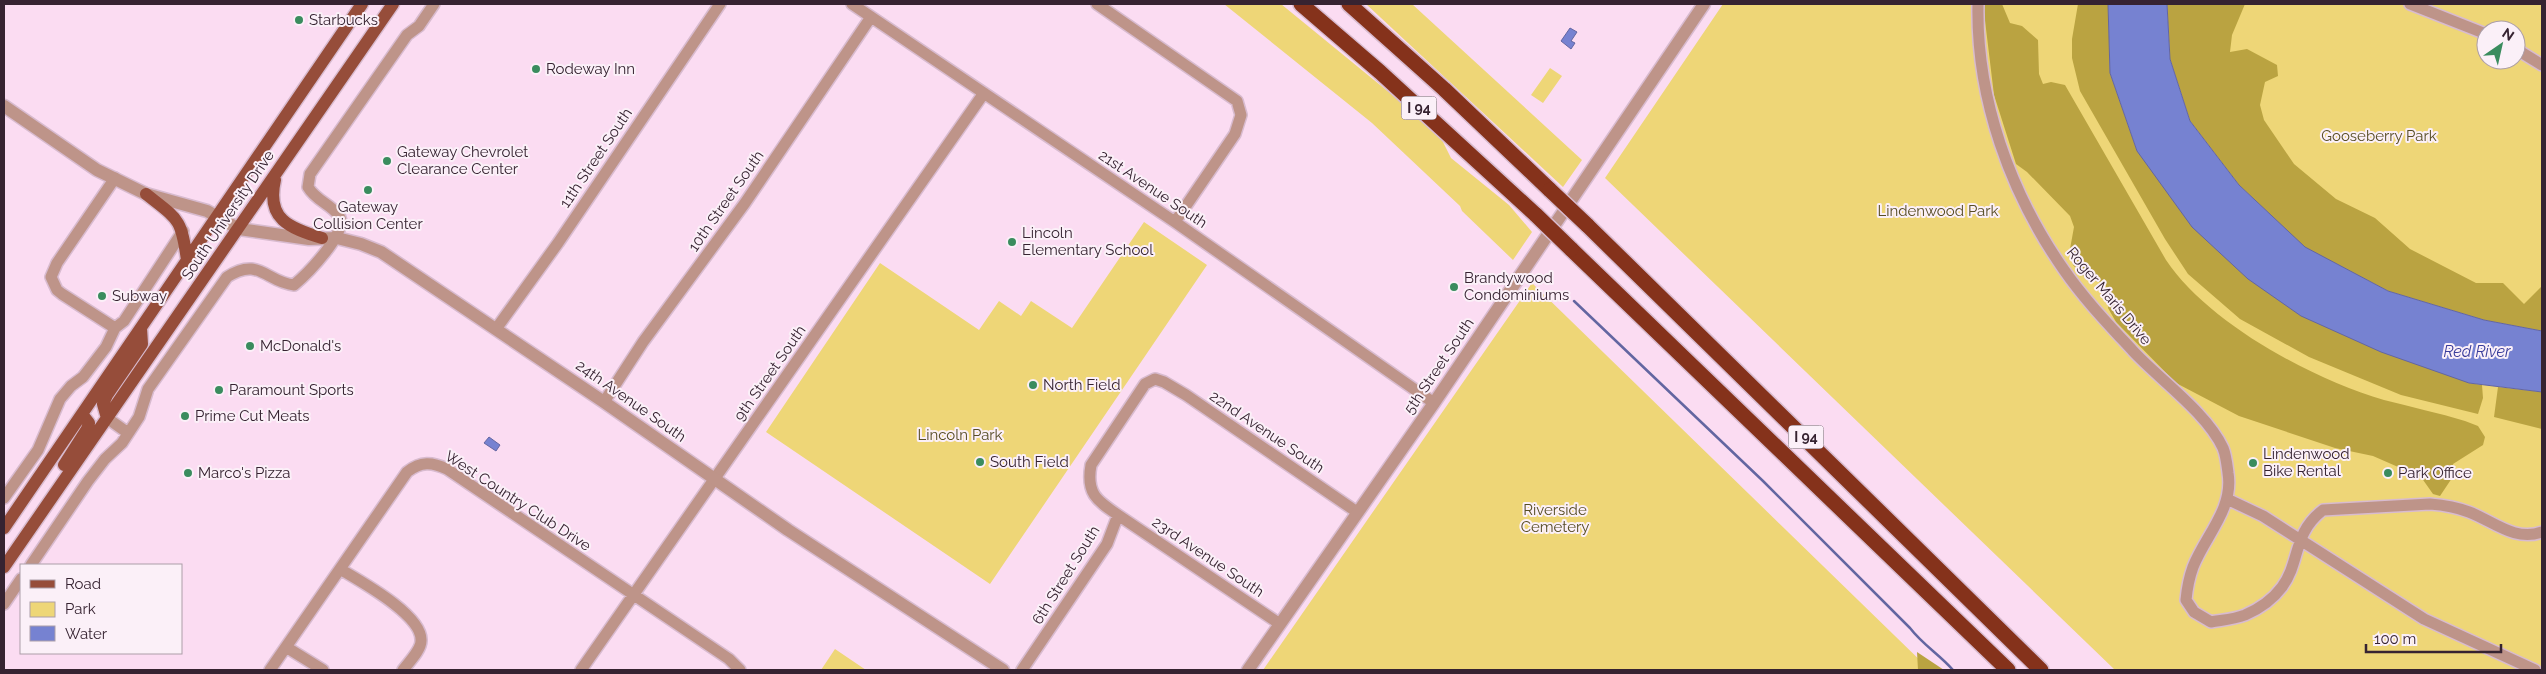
<svg xmlns="http://www.w3.org/2000/svg" width="2546" height="674" font-family="Raleway,sans-serif">
  <style>
    .green { fill: #eed677; fill-rule: evenodd }
    .forest { fill: #baa341 }
    .water { fill: #7682d1; stroke: #6366a1 }
    .lines { fill: none; stroke-linecap: round; stroke-linejoin: round }
    .stream { stroke: #6366a1; stroke-width: 2.5 }
    .minor-casing { stroke: #d8bbcf; stroke-width: 14 }
    .tertiary-casing { stroke: #d8bbcf; stroke-width: 15 }
    .primary-casing { stroke: #d8bbcf; stroke-width: 15 }
    .motorway-casing { stroke: #d8bbcf; stroke-width: 18 }
    .minor { stroke: #be9489; stroke-width: 11 }
    .tertiary { stroke: #be9489; stroke-width: 12 }
    .primary { stroke: #964d3a; stroke-width: 12 }
    .motorway { stroke: #85321b; stroke-width: 15 }
    .motorway-bridge-casing { stroke: #d8bbcf; stroke-width: 18; stroke-linecap: butt }
    .motorway-bridge { stroke: #85321b; stroke-width: 15 }
    .poi-dot { fill: #3a8c5e; stroke: #fbf0f8; stroke-width: 2 }
    .labels { text-anchor: middle; stroke-width: 4; stroke-linejoin: round; paint-order: stroke }
    .shield { fill: #fbf0f8; stroke: #71606d; stroke-width: 1 }
    .shield-label { font-size: 14px; font-weight: bold; fill: #362331 }
    .poi-label { font-size: 15px; fill: #362331; stroke: #fbf0f8; text-anchor: start }
    .park-label { font-size: 15px; fill: #564c24; stroke: #fbf0f8 }
    .street-label { font-size: 15px; fill: #362331; stroke: #fbf0f8 }
    .water-label { font-size: 16px; font-style: italic; fill: #3a3d9b; stroke: #fbf0f8 }
  </style>
  <rect width="100%" height="100%" fill="#fbdcf2"/>
  <path class="green" d="M 1224,4 L 1281,4 L 1396,98 L 1442,140 L 1451,158 L 1509,205 L 1532,232 L 1513,260 L 1462,211 L 1460,206 L 1372,123 Z
    M 1366,4 L 1412,4 L 1582,160 L 1563,187 Z
    M 1723,4 L 2108,4 L 2110,73 L 2137,151 L 2469,383 L 2542,392 L 2542,670 L 2115,670 L 1605,178 Z
    M 2167,4 L 2542,4 L 2542,331 L 2484,320 L 2388,291 ZM 2486,30 L 2516,30 L 2516,60 L 2486,60 Z
    M 1550,68 L 1562,76 L 1543,103 L 1531,95 Z
    M 1144,222 L 1207,265 L 990,584 L 766,432 L 880,263 L 979,330 L 999,301 L 1021,316 L 1031,301 L 1072,328 Z
    M 1532,283 L 1930,670 L 1263,670 Z
    M 835,649 L 866,670 L 821,670 Z"/>
  <path class="forest" d="M 1983,4 L 2002,4 L 2010,23 L 2022,26 L 2038,40 L 2039,74 L 2043,84 L 2051,82 L 2065,85 L 2166,260 C 2208,323 2312,379 2384,400 C 2411,407 2439,413 2465,421 L 2478,426 L 2485,437 L 2483,445 L 2453,464 L 2454,475 L 2440,496 L 2433,494 L 2421,477 L 2373,456 L 2335,448 L 2239,416 L 2176,383 L 2116,322 L 2108,308 L 2110,294 L 2104,283 L 2086,279 L 2073,265 L 2070,249 L 2074,227 L 2070,216 L 2027,172 L 2016,164 L 1994,95 Z
    M 2078,4 L 2108,4 L 2110,73 L 2137,151 L 2469,383 L 2482,385 L 2483,398 L 2478,414 L 2401,395 L 2309,357 L 2240,319 L 2188,274 L 2165,239 L 2080,91 L 2072,58 L 2072,39 Z
    M 2167,4 L 2245,4 L 2232,35 L 2230,52 L 2247,49 L 2277,65 L 2278,76 L 2265,82 L 2260,105 L 2264,120 L 2294,164 L 2336,199 L 2375,218 L 2410,249 L 2476,283 L 2503,283 L 2524,304 L 2542,286 L 2542,331 L 2484,320 L 2388,291 L 2305,248 L 2239,185 L 2190,121 L 2170,59 Z
    M 2498,387 L 2542,392 L 2542,429 L 2494,417 Z
    M 1917,652 L 1944,670 L 1918,670 Z"/>
  <path class="water" d="M 2108,4 L 2167,4 L 2170,59 L 2190,121 L 2239,185 L 2305,247 L 2388,291 L 2484,320 L 2542,331 L 2542,392 L 2469,383 L 2381,352 L 2301,316 L 2248,279 L 2192,227 L 2137,151 L 2110,73 Z
    M 1570,28 L 1577,32 L 1571,41 L 1575,43 L 1571,49 L 1561,41 Z
    M 489,437 L 500,445 L 496,451 L 484,443 Z"/>
  <g class="lines">
    <path class="stream" d="M 1574,301 L 1763,481 L 1910,628 C 1923,645 1939,654 1953,670"/>
    <defs>
      <path id="minor" d="M 852,4 L 1175,222 L 1434,403
        M 1097,4 L 1237,101 L 1241,115 L 1235,134 L 1175,222
        M 1978,4 C 1976,98 2010,193 2064,270 C 2084,299 2109,325 2133,351 C 2159,379 2207,413 2223,448 C 2226,455 2227,465 2228,473 C 2234,509 2205,536 2193,567 C 2189,578 2187,589 2186,600 L 2194,612 L 2211,622 C 2222,620 2235,619 2245,615 C 2259,609 2273,599 2282,587 C 2301,561 2292,534 2323,510 L 2430,504 C 2443,505 2456,507 2469,512 C 2493,521 2515,542 2542,532
        M 2410,4 L 2486,34
        M 2516,49 L 2542,65
        M 115,178 L 57,263 L 51,277 L 57,290 L 62,294 L 115,328
        M 496,329 L 558,243 L 720,4
        M 604,402 L 643,342 L 745,203 L 871,17
        M 107,418 L 128,433
        M 4,498 L 38,450 L 60,399 L 71,386 L 83,377 L 106,347 L 115,328 L 124,321 L 183,231
        M 2227,499 L 2263,516 L 2424,619 L 2535,670
        M 1118,515 L 1280,624
        M 31,565 L 88,481 L 105,459 L 122,443 L 139,417 L 148,389 L 227,277 C 259,256 266,282 294,285 C 306,275 350,231 339,216 C 331,204 316,201 308,187 L 310,174 L 407,35 L 419,26 L 434,4
        M 340,569 C 360,581 423,615 421,641 C 421,650 409,662 403,670
        M 4,604 L 21,579
        M 286,647 L 323,670
        M 270,670 L 407,472 C 421,461 432,462 447,469 L 729,659 L 740,670
        M 581,670 L 984,93
        M 1022,670 L 1107,544 L 1118,515 C 1096,500 1086,493 1091,465 L 1145,384 L 1155,379 L 1164,382 L 1186,395 L 1357,512"/>
      <path id="tertiary" d="M 4,106 L 97,170 L 146,194 L 207,211 L 239,229 L 309,239 L 337,238 L 361,244 L 381,252 L 604,402 L 788,530 L 1003,670
        M 1248,670 L 1434,403 L 1704,4"/>
      <path id="primary" d="M 275,180 C 266,219 289,228 322,238
        M 146,194 C 179,220 181,218 187,260
        M 107,418 L 103,404 L 107,395 L 142,344 L 141,328
        M 64,465 L 87,429 L 89,423 L 82,414
        M 4,528 L 362,4
        M 4,567 L 393,4"/>
      <path id="motorway" d="M 1301,4 L 1380,72 L 1536,215
        M 1349,4 L 1444,89 L 1550,190
        M 1587,225 L 2041,670
        M 1571,249 L 2008,670"/>
    </defs>
    <use href="#minor" class="minor-casing"/>
    <use href="#tertiary" class="tertiary-casing"/>
    <use href="#primary" class="primary-casing"/>
    <use href="#motorway" class="motorway-casing"/>
    <use href="#minor" class="minor"/>
    <use href="#tertiary" class="tertiary"/>
    <use href="#primary" class="primary"/>
    <use href="#motorway" class="motorway"/>
    <defs>
      <path id="motorway-bridge" d="M 1550,190 L 1587,225
        M 1536,215 L 1571,249"/>
    </defs>
    <use href="#motorway-bridge" class="motorway-bridge-casing"/>
    <use href="#motorway-bridge" class="motorway-bridge"/>
  </g>
  <g class="poi-dot">
    <circle cx="299" cy="20" r="5"/>
    <circle cx="536" cy="69" r="5"/>
    <circle cx="387" cy="161" r="5"/>
    <circle cx="368" cy="190" r="5"/>
    <circle cx="1012" cy="242" r="5"/>
    <circle cx="1454" cy="287" r="5"/>
    <circle cx="102" cy="296" r="5"/>
    <circle cx="250" cy="346" r="5"/>
    <circle cx="1033" cy="385" r="5"/>
    <circle cx="219" cy="390" r="5"/>
    <circle cx="185" cy="416" r="5"/>
    <circle cx="980" cy="462" r="5"/>
    <circle cx="2253" cy="463" r="5"/>
    <circle cx="188" cy="473" r="5"/>
    <circle cx="2388" cy="473" r="5"/>
  </g>
  <g class="labels">
    <g class="shield">
      <rect x="1401.5" y="96.5" width="35" height="23" rx="4"/>
      <rect x="1788.5" y="425.5" width="35" height="23" rx="4"/>
    </g>
    <g class="shield-label">
      <text x="1419" y="113">I 94</text>
      <text x="1806" y="442">I 94</text>
    </g>
    <g class="poi-label">
      <text x="309" y="25">Starbucks</text>
      <text x="546" y="74">Rodeway Inn</text>
      <text x="397" y="157">Gateway Chevrolet<tspan x="397" dy="17">Clearance Center</tspan></text>
      <text x="368" y="212" text-anchor="middle">Gateway<tspan x="368" dy="17">Collision Center</tspan></text>
      <text x="1022" y="238">Lincoln<tspan x="1022" dy="17">Elementary School</tspan></text>
      <text x="1464" y="283">Brandywood<tspan x="1464" dy="17">Condominiums</tspan></text>
      <text x="112" y="301">Subway</text>
      <text x="260" y="351">McDonald's</text>
      <text x="1043" y="390">North Field</text>
      <text x="229" y="395">Paramount Sports</text>
      <text x="195" y="421">Prime Cut Meats</text>
      <text x="2263" y="459">Lindenwood<tspan x="2263" dy="17">Bike Rental</tspan></text>
      <text x="990" y="467">South Field</text>
      <text x="198" y="478">Marco's Pizza</text>
      <text x="2398" y="478">Park Office</text>
    </g>
    <g class="park-label">
      <text x="2379" y="141">Gooseberry Park</text>
      <text x="1938" y="216">Lindenwood Park</text>
      <text x="960" y="440">Lincoln Park</text>
      <text x="1555" y="515">Riverside<tspan x="1555" dy="17">Cemetery</tspan></text>
    </g>
    <g class="street-label">
      <text transform="translate(596 158) rotate(-56)" y="5">11th Street South</text>
      <text transform="translate(1153 189) rotate(34)" y="5">21st Avenue South</text>
      <text transform="translate(726 201) rotate(-55)" y="5">10th Street South</text>
      <text transform="translate(228 215) rotate(-56)" y="5">South University Drive</text>
      <text transform="translate(2109 296) rotate(50)" y="5">Roger Maris Drive</text>
      <text transform="translate(1439 366) rotate(-56)" y="5">5th Street South</text>
      <text transform="translate(770 373) rotate(-55)" y="5">9th Street South</text>
      <text transform="translate(631 401) rotate(35)" y="5">24th Avenue South</text>
      <text transform="translate(1267 432) rotate(34)" y="5">22nd Avenue South</text>
      <text transform="translate(518 501) rotate(33)" y="5">West Country Club Drive</text>
      <text transform="translate(1208 557) rotate(34)" y="5">23rd Avenue South</text>
      <text transform="translate(1066 575) rotate(-58)" y="5">6th Street South</text>
    </g>
    <g class="water-label">
      <text x="2477" y="357">Red River</text>
    </g>
  </g>
  <rect width="2546" height="674" fill="none" stroke="#362331" stroke-width="10"/>
  <rect x="20" y="564" width="162" height="90" fill="#fbf0f8" stroke="#ac9ea8"/>
  <rect x="30" y="580" width="25" height="8" fill="#964d3a" stroke="#ac9ea8"/>
  <text x="65" y="589" font-size="15" fill="#362331">Road</text>
  <rect x="30" y="602" width="25" height="15" fill="#eed677" stroke="#ac9ea8"/>
  <text x="65" y="614" font-size="15" fill="#362331">Park</text>
  <rect x="30" y="626" width="25" height="15" fill="#7682d1" stroke="#ac9ea8"/>
  <text x="65" y="639" font-size="15" fill="#362331">Water</text>
  <g transform="translate(2501 45) rotate(34)"><circle r="24" fill="#fbf0f8" stroke="#ac9ea8"/>
  <path d="M0-4L9 19L0 12L-9 19Z" fill="#3a8c5e"/>
  <text y="-8" font-size="14" font-weight="bold" text-anchor="middle" fill="#362331">N</text>
  </g>
  <path d="M2366 644v8h135v-8" fill="none" stroke="#362331" stroke-width="2.5"/>
  <text x="2374" y="644" font-size="15" fill="#362331" stroke="#fbf0f8" stroke-width="4" paint-order="stroke">100 m</text>
</svg>
